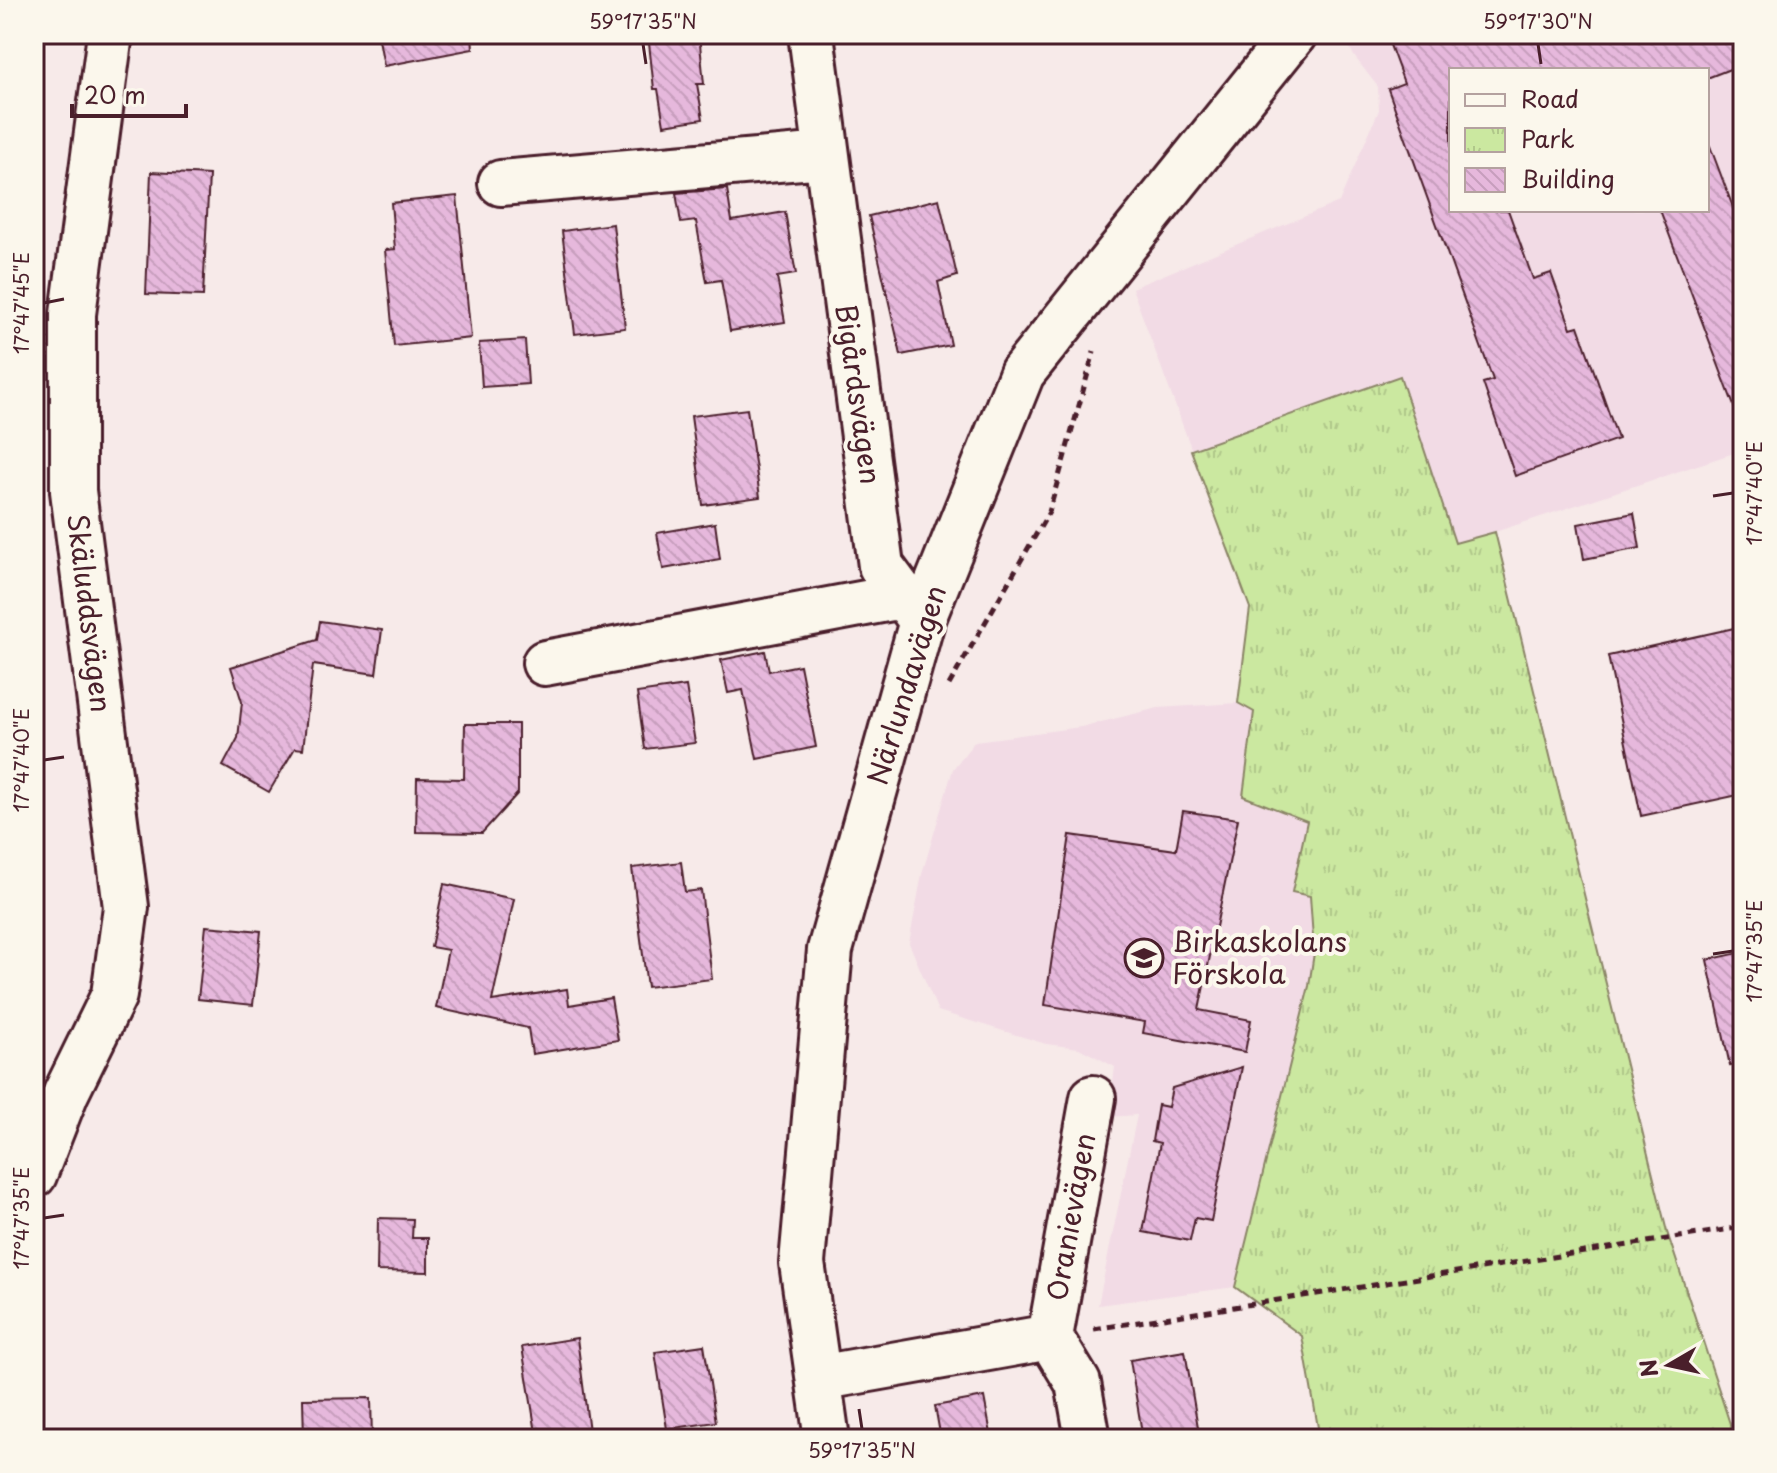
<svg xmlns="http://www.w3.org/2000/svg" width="1777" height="1473" font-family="'Playpen Sans',sans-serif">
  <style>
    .built { fill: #f2dbe5; fill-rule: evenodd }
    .park { fill: url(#park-tufts); stroke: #8a8466; stroke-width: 2 }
    .building { fill: url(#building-back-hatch); stroke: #4a1f2b; stroke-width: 2 }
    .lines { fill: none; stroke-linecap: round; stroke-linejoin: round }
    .minor-casing { stroke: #4a1f2b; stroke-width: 50 }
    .path { stroke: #4a1f2b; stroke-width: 5; stroke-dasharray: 8 6; stroke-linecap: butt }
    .minor { stroke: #fbf7ec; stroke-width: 44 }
    .ticks { fill: none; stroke: #4a1f2b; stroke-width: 3 }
    .labels { text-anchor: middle; stroke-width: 8; stroke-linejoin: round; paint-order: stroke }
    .street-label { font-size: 28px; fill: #4a1f2b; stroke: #fbf7ec }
    .poi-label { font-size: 28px; fill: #4a1f2b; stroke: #fbf7ec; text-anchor: start }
    .neatline { fill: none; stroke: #4a1f2b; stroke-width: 3 }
    .ticks-label { font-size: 20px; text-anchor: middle; fill: #4a1f2b }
  </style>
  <defs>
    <pattern id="park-tufts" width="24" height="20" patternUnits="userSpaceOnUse" patternTransform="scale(2)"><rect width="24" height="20" fill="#cbe8a0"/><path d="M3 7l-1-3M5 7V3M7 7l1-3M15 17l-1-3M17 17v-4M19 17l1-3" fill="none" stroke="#b0c78a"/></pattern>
    <pattern id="building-back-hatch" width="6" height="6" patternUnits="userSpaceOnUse" patternTransform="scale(2)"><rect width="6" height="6" fill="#e6b8dc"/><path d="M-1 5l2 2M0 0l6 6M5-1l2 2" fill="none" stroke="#c79ebd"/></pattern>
  </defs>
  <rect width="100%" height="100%" fill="#f7eae9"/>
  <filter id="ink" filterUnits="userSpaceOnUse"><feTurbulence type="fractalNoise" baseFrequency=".0125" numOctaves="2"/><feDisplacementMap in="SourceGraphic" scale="16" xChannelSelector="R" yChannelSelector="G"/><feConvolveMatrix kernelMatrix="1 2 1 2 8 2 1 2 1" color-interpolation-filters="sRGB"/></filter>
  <g filter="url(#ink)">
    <path class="built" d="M 1343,34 L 1743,34 L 1743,450 L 1495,532 L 1250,608 L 1132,288 L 1339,202 L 1379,110 L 1378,87 L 1354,56 ZM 1451,70 L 1707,70 L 1707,210 L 1451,210 Z
      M 1238,703 L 1254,712 L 1243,795 L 1308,820 L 1293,891 L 1311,896 L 1314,953 L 1309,986 L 1235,1287 L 1098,1305 L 1137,1115 L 1108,1117 L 1115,1067 L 1079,1048 L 1046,1044 L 938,1011 L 909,943 L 922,874 L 953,769 L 975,741 L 1081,727 L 1158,708 Z"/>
    <path class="park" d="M 1400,376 L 1455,543 L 1495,532 L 1667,1232 L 1735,1439 L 1320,1439 L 1302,1336 L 1235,1287 L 1309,986 L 1314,953 L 1310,896 L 1292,892 L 1307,821 L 1243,796 L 1254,712 L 1238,703 L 1250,608 L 1191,450 Z"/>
    <path class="building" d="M 378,34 L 472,34 L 473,49 L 384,66 Z
      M 648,34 L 699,34 L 704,84 L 697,84 L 703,119 L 664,125 L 658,89 L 654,89 Z
      M 1386,34 L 1743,34 L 1743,64 L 1707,78 L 1707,70 L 1451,70 L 1451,210 L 1508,210 L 1533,279 L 1551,273 L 1571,328 L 1578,326 L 1618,439 L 1515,476 L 1483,383 L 1493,380 L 1388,89 L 1404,83 Z
      M 1710,146 L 1743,234 L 1743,421 L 1740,422 L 1660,210 L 1707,210 L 1707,147 Z
      M 151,172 L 209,175 L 203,296 L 146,294 Z
      M 727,189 L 732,221 L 785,212 L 796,274 L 777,277 L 785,322 L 730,331 L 721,280 L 707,282 L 696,221 L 681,223 L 676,193 Z
      M 457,196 L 471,338 L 394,346 L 385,250 L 395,249 L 391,203 Z
      M 939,199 L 957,276 L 938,282 L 951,345 L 901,355 L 869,216 Z
      M 613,224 L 625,328 L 575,334 L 562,231 Z
      M 525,340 L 528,384 L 482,387 L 479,343 Z
      M 747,409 L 760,497 L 703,505 L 691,416 Z
      M 1634,513 L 1640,548 L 1584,559 L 1578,524 Z
      M 715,523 L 720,559 L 663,569 L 657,533 Z
      M 320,621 L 382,630 L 376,674 L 313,665 L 303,749 L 295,748 L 269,792 L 223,766 L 238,738 L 242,702 L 231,667 L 317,640 Z
      M 1743,626 L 1743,794 L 1641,816 L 1608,656 Z
      M 765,651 L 769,671 L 800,665 L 816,747 L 757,759 L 743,690 L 728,693 L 721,660 Z
      M 686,686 L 695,743 L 645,749 L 637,693 Z
      M 465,724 L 518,724 L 518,793 L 482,833 L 416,832 L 417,778 L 464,779 Z
      M 1183,811 L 1238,819 L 1199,1010 L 1251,1020 L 1245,1052 L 1143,1033 L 1145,1022 L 1045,1005 L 1070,835 L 1176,850 Z
      M 681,862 L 685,892 L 701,890 L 712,979 L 647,987 L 632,868 Z
      M 444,884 L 514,899 L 492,1001 L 567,989 L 569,1005 L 611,998 L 618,1040 L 532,1054 L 528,1028 L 436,1008 L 448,950 L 431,947 Z
      M 206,926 L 261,931 L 253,1005 L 198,999 Z
      M 1743,952 L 1743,1064 L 1730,1066 L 1707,960 Z
      M 1242,1067 L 1211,1221 L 1195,1218 L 1190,1241 L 1143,1232 L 1160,1143 L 1152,1141 L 1158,1105 L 1168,1107 L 1172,1088 Z
      M 378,1218 L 413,1219 L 412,1238 L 428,1238 L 428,1272 L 377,1271 Z
      M 577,1338 L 590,1439 L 537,1439 L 522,1347 Z
      M 704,1345 L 716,1422 L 667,1429 L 655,1352 Z
      M 1185,1351 L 1200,1439 L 1143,1439 L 1130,1360 Z
      M 984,1397 L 992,1439 L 941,1439 L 935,1406 Z
      M 371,1398 L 372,1439 L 304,1439 L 303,1399 Z"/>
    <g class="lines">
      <defs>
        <path id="minor" d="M 811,34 L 881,566 L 922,621
          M 501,183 L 825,155
          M 545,663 L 903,596
          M 34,1175 L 66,1093 L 114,995 L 126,907 L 73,491 L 73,314 L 110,34
          M 1050,1337 L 1093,1098
          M 819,1378 L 1050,1337 L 1078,1383 L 1088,1439
          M 827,1439 L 802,1263 L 830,950 L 922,621 L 1022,373 L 1294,34"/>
      </defs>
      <use href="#minor" class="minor-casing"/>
      <path class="path" d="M 949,685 L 1049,512 L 1094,352
        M 1094,1329 L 1743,1227"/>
      <use href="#minor" class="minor"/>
    </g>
  </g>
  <path class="ticks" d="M 643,44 L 646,64M 1538,44 L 1541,64M 44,303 L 64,299M 1713,496 L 1733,493M 44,760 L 64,757M 1713,954 L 1733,951M 44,1218 L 64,1215M 859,1409 L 862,1429"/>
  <defs>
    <symbol id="school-ring" viewBox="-11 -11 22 22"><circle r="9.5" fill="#fbf7ec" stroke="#4a1f2b" stroke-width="1.5"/><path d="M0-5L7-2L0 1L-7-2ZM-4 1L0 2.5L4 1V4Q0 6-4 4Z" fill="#4a1f2b"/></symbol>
  </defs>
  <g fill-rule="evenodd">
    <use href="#school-ring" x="1122" y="936" width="44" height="44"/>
  </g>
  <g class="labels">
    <g class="street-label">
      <text transform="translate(858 394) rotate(82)" y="10">Bigårdsvägen</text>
      <text transform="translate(89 613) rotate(83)" y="10">Skäluddsvägen</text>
      <text transform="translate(907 685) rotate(-73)" y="10">Närlundavägen</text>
      <text transform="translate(1071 1217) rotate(-80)" y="10">Oranievägen</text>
    </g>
    <g class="poi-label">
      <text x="1172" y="952">Birkaskolans<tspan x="1172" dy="32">Förskola</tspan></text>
    </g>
  </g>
  <rect width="1777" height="1473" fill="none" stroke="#fbf7ec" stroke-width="88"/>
  <rect x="1449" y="68" width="260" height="144" fill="#fbf7ec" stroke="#b4a19f" stroke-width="2"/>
  <rect x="1465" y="94" width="40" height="12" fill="#fbf7ec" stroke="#b4a19f" stroke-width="2"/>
  <text x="1521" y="108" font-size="24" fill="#4a1f2b">Road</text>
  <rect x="1465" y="128" width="40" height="24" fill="url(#park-tufts)" stroke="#b4a19f" stroke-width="2"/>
  <text x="1521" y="148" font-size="24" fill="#4a1f2b">Park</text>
  <rect x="1465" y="168" width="40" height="24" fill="url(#building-back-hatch)" stroke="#b4a19f" stroke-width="2"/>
  <text x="1521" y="188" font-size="24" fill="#4a1f2b">Building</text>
  <g transform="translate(1669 1365) rotate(261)" stroke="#fbf7ec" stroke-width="6" paint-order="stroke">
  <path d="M0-6L14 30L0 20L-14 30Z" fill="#4a1f2b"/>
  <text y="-12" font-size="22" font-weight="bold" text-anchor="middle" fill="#4a1f2b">N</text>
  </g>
  <path d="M72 104v12h114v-12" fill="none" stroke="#4a1f2b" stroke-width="4"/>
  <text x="84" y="104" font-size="24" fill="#4a1f2b" stroke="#fbf7ec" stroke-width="6" paint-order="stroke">20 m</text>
  <rect x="44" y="44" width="1689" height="1385" class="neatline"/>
  <g class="ticks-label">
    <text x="643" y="29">59°17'35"N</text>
    <text x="1538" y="29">59°17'30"N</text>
    <text transform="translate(22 303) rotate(-90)" y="7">17°47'45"E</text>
    <text transform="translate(1755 493) rotate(-90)" y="7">17°47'40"E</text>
    <text transform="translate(22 760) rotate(-90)" y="7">17°47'40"E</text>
    <text transform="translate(1755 951) rotate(-90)" y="7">17°47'35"E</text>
    <text transform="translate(22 1218) rotate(-90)" y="7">17°47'35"E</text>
    <text x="862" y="1458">59°17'35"N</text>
  </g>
</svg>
